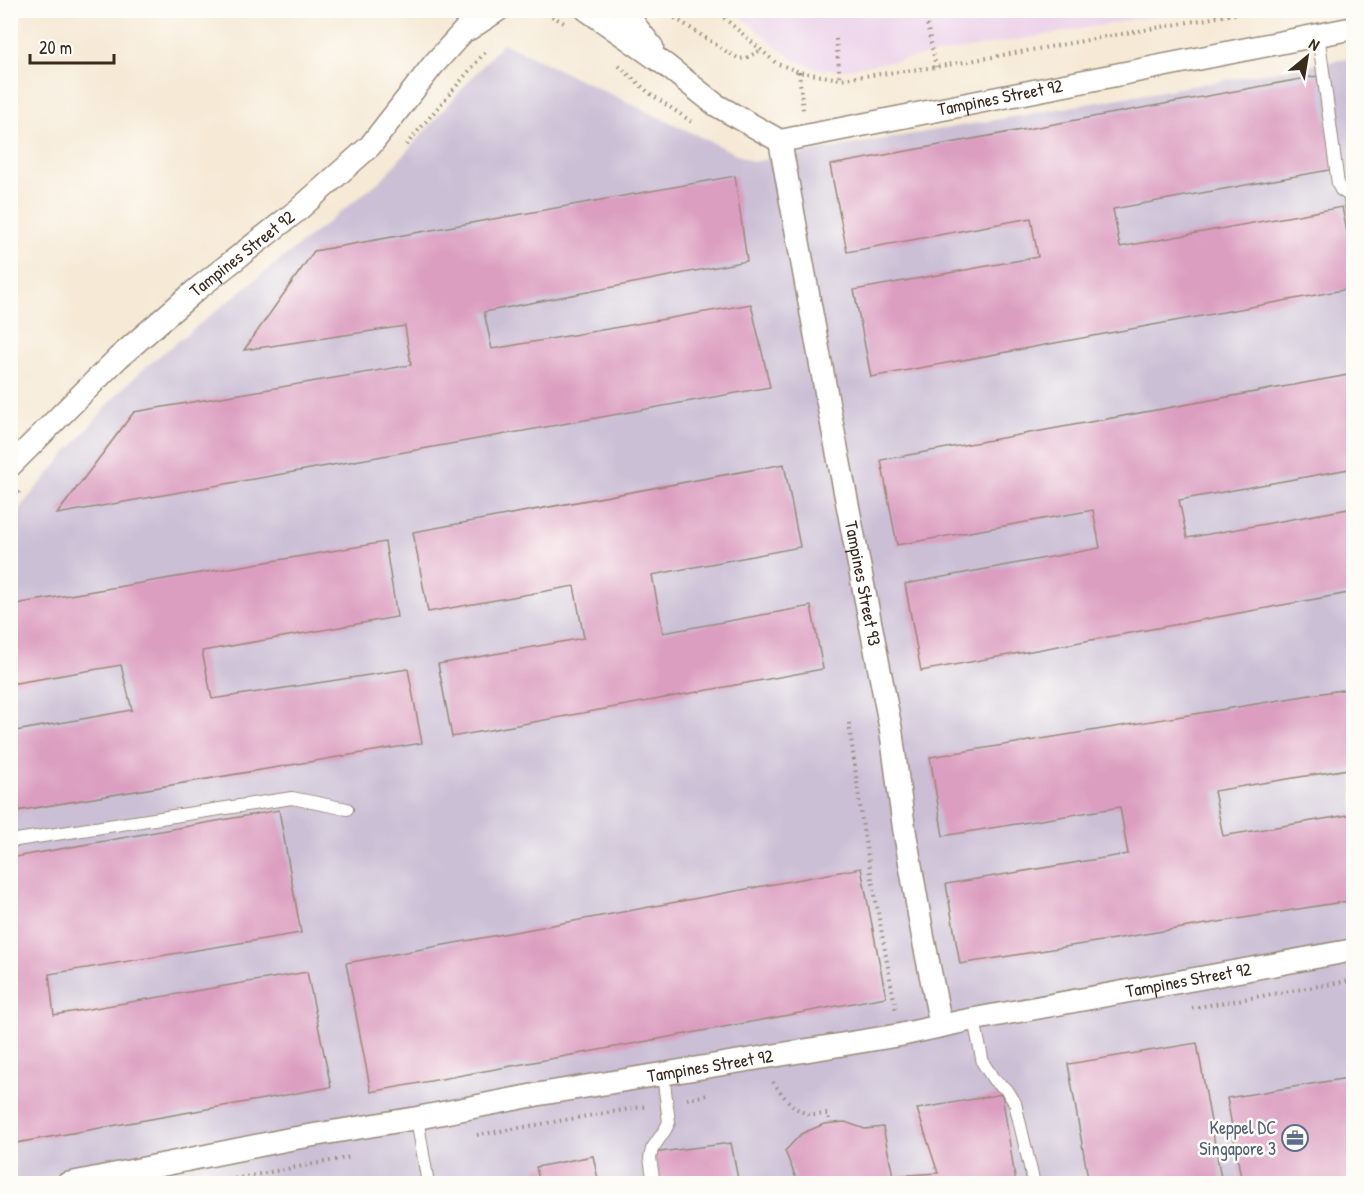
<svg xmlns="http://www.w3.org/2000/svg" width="1364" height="1194" font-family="'Patrick Hand',sans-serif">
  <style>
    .built { fill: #ecd1ea }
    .industrial { fill: #cbbfd5 }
    .building { fill: #db9dc0 }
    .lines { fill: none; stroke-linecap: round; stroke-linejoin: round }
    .lane-casing { stroke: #988a7a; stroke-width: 14 }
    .street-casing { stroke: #988a7a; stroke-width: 25 }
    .path { stroke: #988a7a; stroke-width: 4; stroke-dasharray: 1.5 4.5; stroke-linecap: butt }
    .lane { stroke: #fff; stroke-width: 12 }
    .street { stroke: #fff; stroke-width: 22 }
    .labels { text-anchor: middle; stroke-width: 5; stroke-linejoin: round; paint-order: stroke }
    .street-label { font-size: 18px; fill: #3b2a1e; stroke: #fdfcf7 }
    .service-label { font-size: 18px; fill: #4e5e75; stroke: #fdfcf7; text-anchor: end }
  </style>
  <rect width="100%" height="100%" fill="#fdfcf7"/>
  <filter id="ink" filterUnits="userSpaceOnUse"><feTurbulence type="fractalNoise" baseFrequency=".0167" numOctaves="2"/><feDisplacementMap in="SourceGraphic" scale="12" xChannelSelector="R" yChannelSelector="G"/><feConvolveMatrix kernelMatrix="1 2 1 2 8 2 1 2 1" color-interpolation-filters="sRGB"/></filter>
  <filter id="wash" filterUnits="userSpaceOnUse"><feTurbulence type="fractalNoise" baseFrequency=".008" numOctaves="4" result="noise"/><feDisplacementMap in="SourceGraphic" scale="24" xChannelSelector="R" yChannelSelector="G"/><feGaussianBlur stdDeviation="1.35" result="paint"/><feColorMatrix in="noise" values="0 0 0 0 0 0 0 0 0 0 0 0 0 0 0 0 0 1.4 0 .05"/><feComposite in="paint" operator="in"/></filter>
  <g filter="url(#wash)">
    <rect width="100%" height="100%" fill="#f6e9d5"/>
    <path class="built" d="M 734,11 L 1184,11 L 842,70 L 819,69 L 796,61 L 781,50 Z"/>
    <path class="industrial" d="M 503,43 L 753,162 L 1353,58 L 1353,1183 L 11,1184 L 11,518 L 120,391 L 147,366 L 381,180 Z"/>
    <g id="blocks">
      <path class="building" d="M 1317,76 L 1335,169 L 1113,209 L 1120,247 L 1342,207 L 1354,268 L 1354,288 L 871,377 L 854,290 L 1038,257 L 1031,218 L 847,252 L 830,165 Z
        M 735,176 L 747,261 L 484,312 L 492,349 L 751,304 L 770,387 L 57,514 L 134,412 L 411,365 L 405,326 L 244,350 L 314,251 Z
        M 1354,374 L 1354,468 L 1179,500 L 1187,538 L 1354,508 L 1354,592 L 921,671 L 905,584 L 1100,548 L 1093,510 L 897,545 L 881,460 Z
        M 784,464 L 800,547 L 652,575 L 663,633 L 811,606 L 823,669 L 452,737 L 438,664 L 584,638 L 574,586 L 428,612 L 413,532 Z
        M 385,542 L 397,617 L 202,651 L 212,699 L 408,669 L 422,743 L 10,812 L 10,732 L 132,710 L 121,665 L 10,684 L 10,605 Z
        M 1354,688 L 1354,768 L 1214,791 L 1223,836 L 1354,814 L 1354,900 L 960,964 L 946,884 L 1128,854 L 1120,807 L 943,836 L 930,757 Z
        M 279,810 L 301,933 L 49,974 L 54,1015 L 307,972 L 331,1087 L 10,1144 L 10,858 Z
        M 861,868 L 886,997 L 371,1092 L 346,963 Z
        M 1197,1043 L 1222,1184 L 1089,1184 L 1068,1064 Z
        M 1354,1077 L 1354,1184 L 1242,1184 L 1227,1098 Z
        M 1002,1094 L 1016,1184 L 778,1184 L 796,1178 L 785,1151 L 801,1134 L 824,1124 L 845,1122 L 865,1129 L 883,1127 L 893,1176 L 938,1173 L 917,1109 Z
        M 731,1143 L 739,1184 L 659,1184 L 653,1153 Z
        M 593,1156 L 599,1184 L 540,1184 L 536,1167 Z"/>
    </g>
  </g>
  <g filter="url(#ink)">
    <use href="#blocks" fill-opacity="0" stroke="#988a7a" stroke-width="1.5"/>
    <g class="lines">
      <defs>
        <path id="lane" d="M 1318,34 L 1338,184 L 1341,190 L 1349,195 L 1354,222
          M 10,841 L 292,798 L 347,809
          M 974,1020 L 983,1063 L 994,1080 L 1007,1090 L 1015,1103 L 1034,1184
          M 417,1118 L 428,1184
          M 654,1184 L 650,1158 L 652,1149 L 665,1130 L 669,1122 L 663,1075"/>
        <g id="street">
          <path id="s1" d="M 587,10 L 667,66 L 716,105 L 780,141 L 1354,28"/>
          <path d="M 623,10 L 652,47"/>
          <path d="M 469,29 L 498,10"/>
          <path id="s2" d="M 780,141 L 830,414 L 891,730 L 904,828 L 923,937 L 941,1026"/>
          <path id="s3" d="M 10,466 L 118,358 L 196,290 L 298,210 L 370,146 L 433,65 L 462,33 L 480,10"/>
          <path id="s4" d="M 67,1184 L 290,1139 L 417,1118 L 540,1094 L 900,1035 L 964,1021 L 1354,950"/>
        </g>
      </defs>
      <use href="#lane" class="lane-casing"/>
      <use href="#street" class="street-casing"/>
      <path class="path" d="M 666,10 L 675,18 L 727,52 L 740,59 L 746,58 L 761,50
        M 715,10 L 776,63 L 799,72 L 840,79 L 936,67 L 1257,10
        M 523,16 L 527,14 L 548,14 L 566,24
        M 926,19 L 936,67
        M 836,39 L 840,79
        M 619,66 L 649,93 L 692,122
        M 799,72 L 803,110
        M 406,145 L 487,50
        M 10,501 L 22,489
        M 849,723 L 864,835 L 896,1011
        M 1192,1008 L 1354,980
        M 773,1082 C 783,1096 795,1113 813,1115 C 818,1115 823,1114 828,1114 L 829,1121
        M 687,1099 L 709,1095
        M 477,1135 L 647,1106
        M 217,1182 L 351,1157"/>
      <use href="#lane" class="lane"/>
      <use href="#street" class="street"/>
    </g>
  </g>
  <defs>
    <symbol id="office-ring" viewBox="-11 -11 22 22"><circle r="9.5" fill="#fdfcf7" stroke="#5c6f8a" stroke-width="1.5"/><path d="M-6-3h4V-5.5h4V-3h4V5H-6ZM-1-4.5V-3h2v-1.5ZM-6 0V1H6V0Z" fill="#5c6f8a"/></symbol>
  </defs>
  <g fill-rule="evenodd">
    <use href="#office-ring" x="1280" y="1123" width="30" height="30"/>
  </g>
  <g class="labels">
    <g class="street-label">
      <text dy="6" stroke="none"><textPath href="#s1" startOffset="458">Tampines Street 92</textPath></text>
      <text dy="6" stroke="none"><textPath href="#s3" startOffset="315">Tampines Street 92</textPath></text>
      <text dy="6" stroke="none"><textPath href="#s2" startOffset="450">Tampines Street 93</textPath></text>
      <text dy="6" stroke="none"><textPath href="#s4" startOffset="1140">Tampines Street 92</textPath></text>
      <text dy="6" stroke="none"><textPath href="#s4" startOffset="654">Tampines Street 92</textPath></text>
    </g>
    <g class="service-label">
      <text x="1276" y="1134">Keppel DC<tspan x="1276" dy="21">Singapore 3</tspan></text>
    </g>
  </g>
  <rect width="1364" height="1194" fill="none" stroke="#fdfcf7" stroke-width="36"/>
  <g transform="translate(1307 57) rotate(30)" stroke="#fdfcf7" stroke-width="4.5" paint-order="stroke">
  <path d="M0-4.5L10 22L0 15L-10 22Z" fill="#3b2a1e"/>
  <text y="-9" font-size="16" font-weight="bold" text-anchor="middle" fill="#3b2a1e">N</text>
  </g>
  <path d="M30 54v9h84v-9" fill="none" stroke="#3b2a1e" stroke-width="3"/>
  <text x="39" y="54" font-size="18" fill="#3b2a1e" stroke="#fdfcf7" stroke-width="4.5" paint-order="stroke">20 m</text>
</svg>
